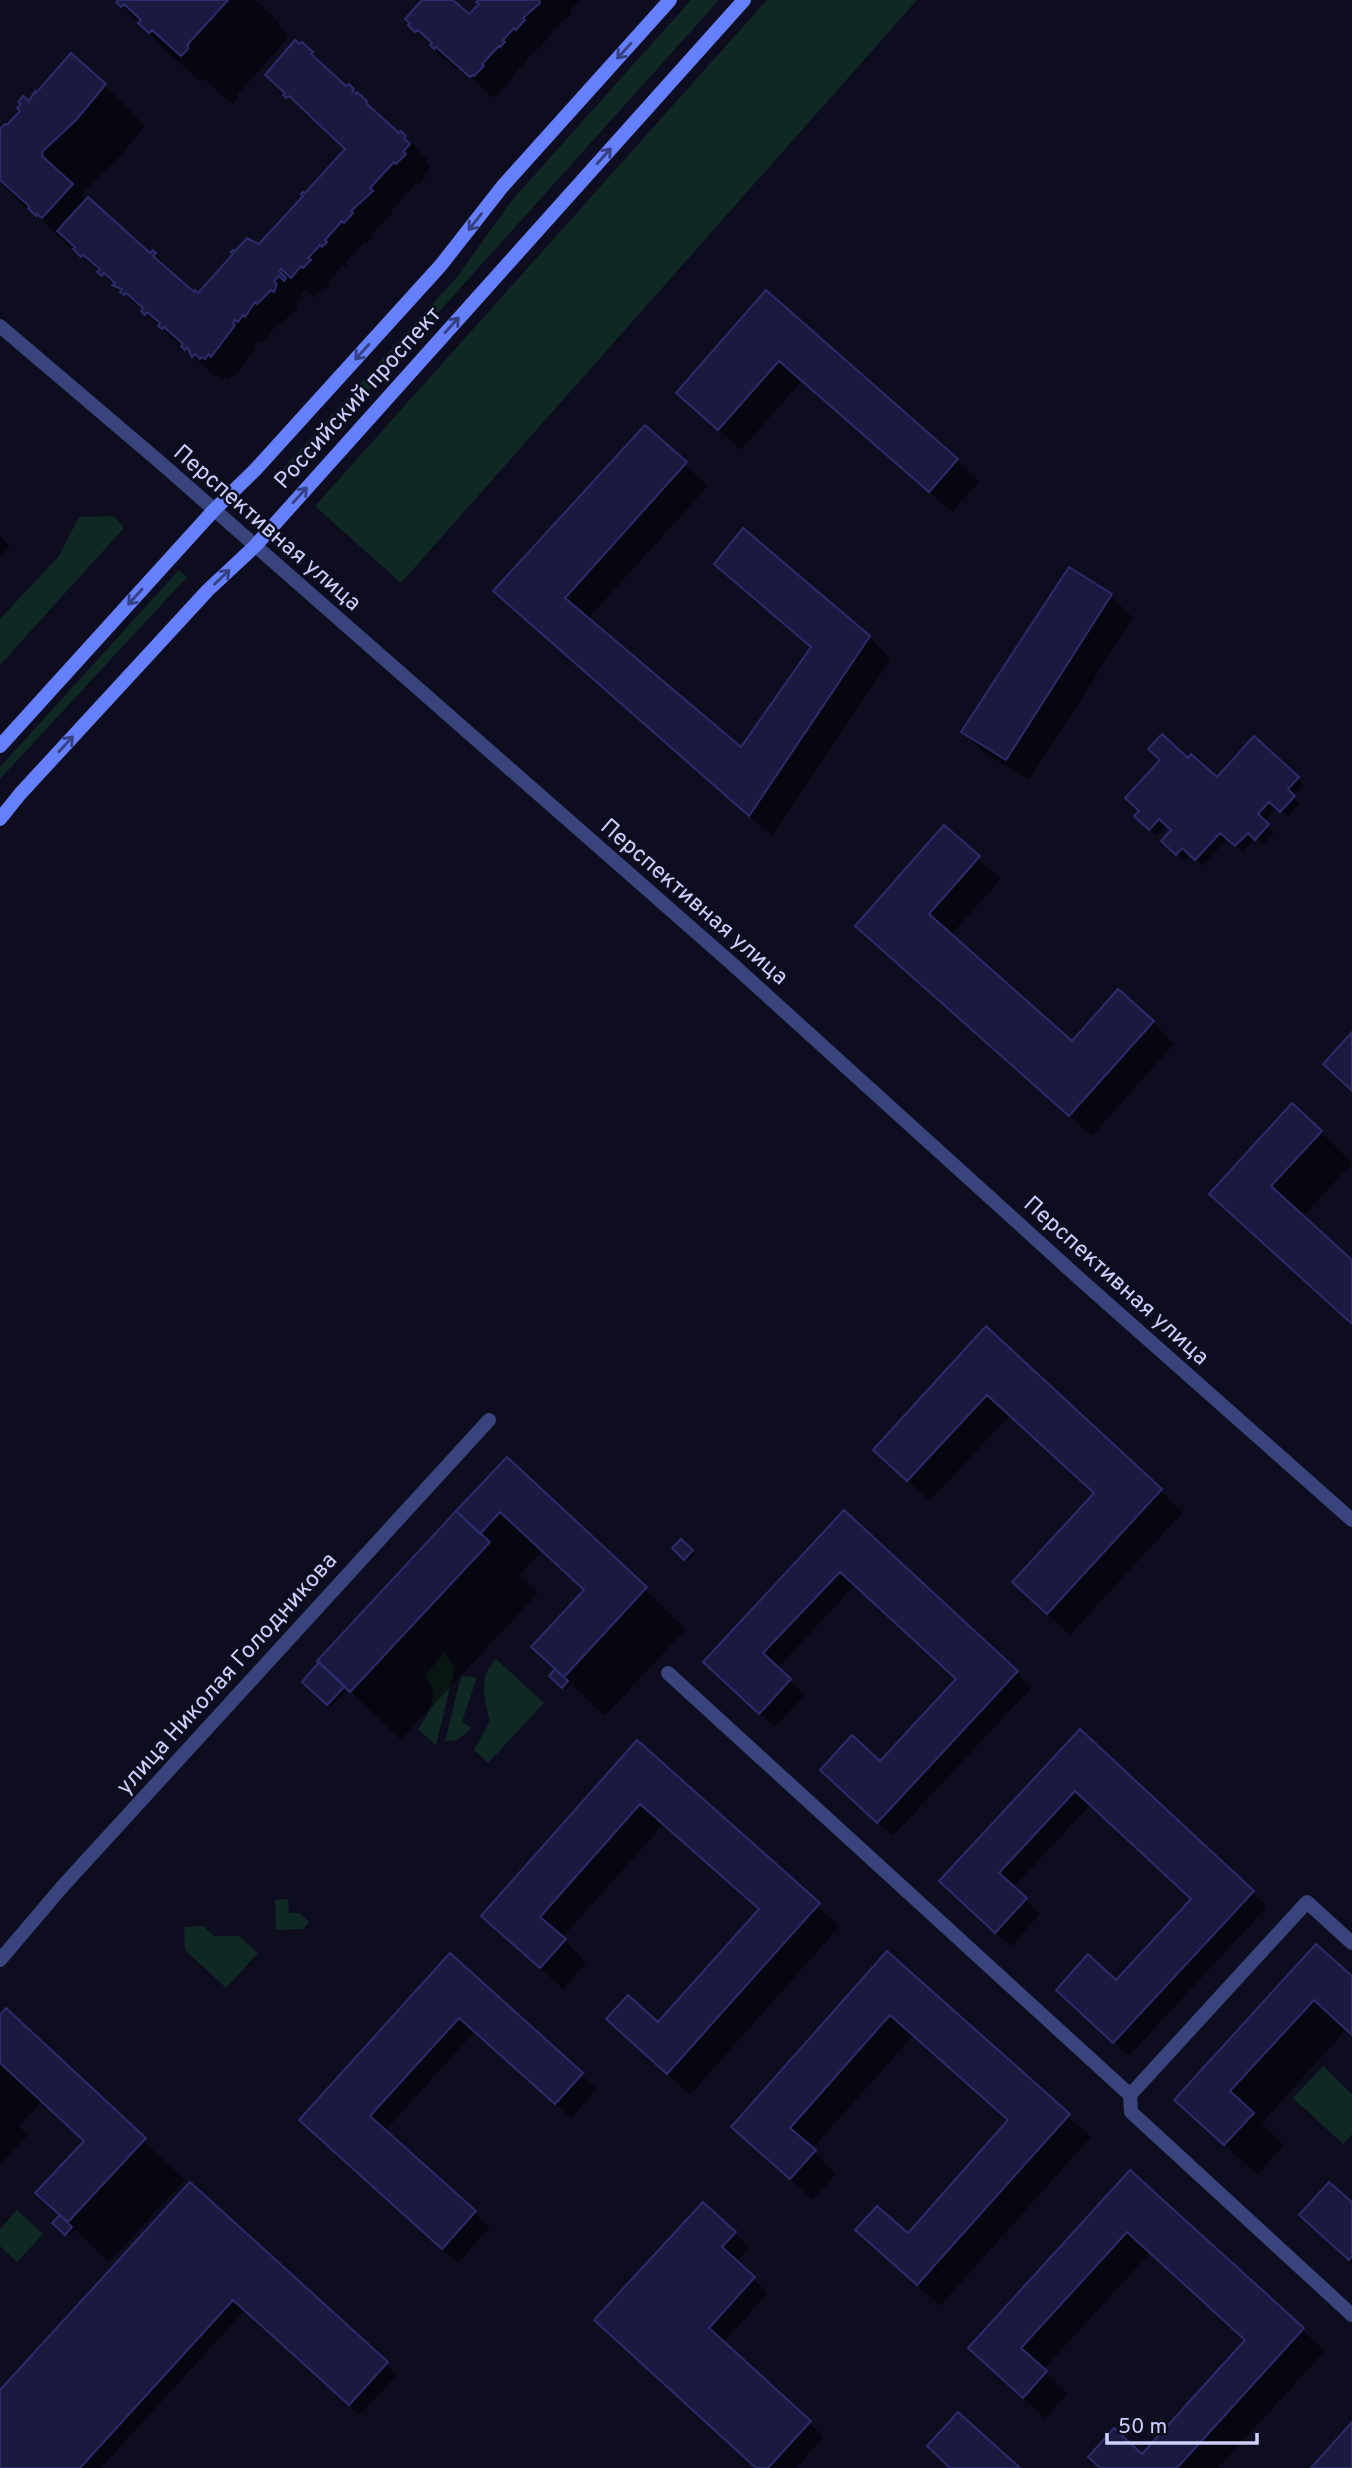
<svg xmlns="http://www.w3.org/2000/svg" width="1352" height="2468" font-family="Overpass,sans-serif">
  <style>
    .green { fill: #102823 }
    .shadow { fill: #0007 }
    .building { fill: #1a193f; stroke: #2c2c6a; stroke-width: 2 }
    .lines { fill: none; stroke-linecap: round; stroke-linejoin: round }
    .street { stroke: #39447c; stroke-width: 14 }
    .secondary { stroke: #667ffb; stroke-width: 14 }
    .oneway { stroke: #354082 }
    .labels { text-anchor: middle; stroke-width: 5; stroke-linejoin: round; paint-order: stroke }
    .street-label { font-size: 23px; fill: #ccd0fe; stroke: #0d0d1f }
  </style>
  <rect width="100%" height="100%" fill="#0d0d1f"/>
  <path class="green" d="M 691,0 L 719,0 L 287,481 L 279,473 L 457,277 L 513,199 Z
    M 767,0 L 917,0 L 401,583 L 315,506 Z
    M 114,516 L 124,528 L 0,665 L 0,619 L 59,556 L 79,517 Z
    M 179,570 L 187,577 L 0,779 L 0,767 Z
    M 444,1653 L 455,1667 L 436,1745 L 418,1729 C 431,1711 440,1694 425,1675 Z
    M 496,1659 L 544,1703 L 488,1763 L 474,1750 L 490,1721 C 484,1698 478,1678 496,1659 Z
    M 461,1676 L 477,1677 L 462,1722 L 472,1728 L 457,1740 L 445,1741 Z
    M 288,1899 L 289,1913 L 300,1913 L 309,1922 L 303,1929 L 276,1930 L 275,1900 Z
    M 203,1926 L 214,1936 L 239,1936 L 258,1953 L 226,1988 L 185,1950 L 184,1927 Z
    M 1323,2066 L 1352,2094 L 1352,2134 L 1343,2144 L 1293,2098 Z
    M 17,2210 L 43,2234 L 17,2262 L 0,2246 L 0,2229 Z"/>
  <path class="shadow" d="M 120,0 L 256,0 L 280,23 L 278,25 L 289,37 L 237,95 L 237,100 L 232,104 L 203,78 L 200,81 L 172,56 L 118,2 Z
    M 424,0 L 450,0 L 469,17 L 481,4 L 480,0 L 580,0 L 570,11 L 572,13 L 559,24 L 561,26 L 558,28 L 556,27 L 539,50 L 537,48 L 524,63 L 526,65 L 523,68 L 521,66 L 497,97 L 495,96 L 493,98 L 459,67 L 457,69 L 438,53 L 407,19 Z
    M 312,53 L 347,89 L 349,86 L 400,136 L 401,134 L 405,137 L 427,159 L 425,161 L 431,167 L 424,175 L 426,177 L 419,185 L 417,183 L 391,211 L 393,214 L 371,234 L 374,236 L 367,243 L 365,241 L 345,263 L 348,265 L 345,267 L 343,265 L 329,281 L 331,283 L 326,289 L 324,287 L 314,298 L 304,289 L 300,294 L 307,301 L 302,297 L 295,304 L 298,307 L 296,312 L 294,311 L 280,325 L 278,323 L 268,337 L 261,343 L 258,341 L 253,346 L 256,348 L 234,377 L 232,375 L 228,380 L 225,377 L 223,380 L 218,375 L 215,377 L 208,370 L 82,256 L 71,249 L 36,214 L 34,216 L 0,182 L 0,132 L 30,104 L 105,85 L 145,126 L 116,161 L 83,192 L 82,196 L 151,256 L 155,254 L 177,276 L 175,278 L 194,294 L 198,295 L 259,247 L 347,149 L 312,116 L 308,117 L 286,95 Z
    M 766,293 L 957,460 L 979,482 L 952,512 L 802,381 L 741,450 L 678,393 Z
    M 645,428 L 708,486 L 587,620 L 741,749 L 812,648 L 738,586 L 716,564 L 869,637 L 891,659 L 772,836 L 517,613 L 495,591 Z
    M 0,536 L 10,546 L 0,557 Z
    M 1069,570 L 1111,596 L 1133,618 L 1029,780 L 985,753 L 963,732 Z
    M 1188,760 L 1217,780 L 1297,778 L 1304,785 L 1293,797 L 1300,804 L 1288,817 L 1277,807 L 1264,822 L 1274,833 L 1263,845 L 1256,838 L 1243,852 L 1228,838 L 1203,866 L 1190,854 L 1184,860 L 1163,841 L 1173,830 L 1167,825 L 1157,836 L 1136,816 Z
    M 944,827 L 1001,879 L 950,936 L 1072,1044 L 1153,1022 L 1174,1044 L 1092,1136 L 857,925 Z
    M 1321,1132 L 1352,1163 L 1303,1217 L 1352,1262 L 1352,1324 L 1211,1194 Z
    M 986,1329 L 1183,1512 L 1070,1635 L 1036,1604 L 1096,1494 L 1010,1415 L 930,1501 L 897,1471 Z
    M 507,1460 L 686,1629 L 605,1716 L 571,1684 L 566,1690 L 551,1676 L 557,1670 L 585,1591 L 542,1551 L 520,1575 L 538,1593 L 401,1740 L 348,1689 L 331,1707 L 304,1682 Z
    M 844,1512 L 1032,1687 L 893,1836 L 837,1785 L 880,1763 L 958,1680 L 855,1585 L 777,1669 L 805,1695 L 775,1727 L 720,1676 Z
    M 681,1541 L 695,1554 L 688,1562 L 674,1548 Z
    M 1080,1732 L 1267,1907 L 1129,2056 L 1073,2004 L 1116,1982 L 1193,1899 L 1091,1804 L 1013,1888 L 1040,1914 L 1011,1947 L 956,1896 Z
    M 637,1743 L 840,1926 L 690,2095 L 608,2019 L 658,2025 L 760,1911 L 663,1825 L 562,1938 L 586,1963 L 563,1989 L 483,1916 Z
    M 1316,1946 L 1352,1979 L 1352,2035 L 1346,2030 L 1262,2123 L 1284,2145 L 1257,2175 L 1177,2100 Z
    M 887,1954 L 1091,2137 L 940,2306 L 858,2230 L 908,2235 L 1010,2122 L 913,2036 L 812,2149 L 836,2174 L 813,2200 L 733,2127 Z
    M 450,1955 L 597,2089 L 571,2118 L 475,2031 L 385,2131 L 490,2227 L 458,2263 L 316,2135 Z
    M 6,2011 L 185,2180 L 109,2262 L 75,2230 L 69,2236 L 55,2223 L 62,2216 L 85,2142 L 42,2102 L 19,2126 L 28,2135 L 0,2165 L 0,2018 Z
    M 1130,2172 L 1325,2351 L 1218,2468 L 1101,2468 L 1142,2456 L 1247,2341 L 1150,2253 L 1043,2370 L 1067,2394 L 1045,2419 L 970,2348 Z
    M 190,2185 L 397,2375 L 360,2415 L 245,2310 L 101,2468 L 0,2468 L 0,2392 Z
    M 703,2204 L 750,2248 L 736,2263 L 768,2293 L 723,2343 L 824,2437 L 796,2468 L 757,2468 L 611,2334 Z
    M 1352,2204 L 1352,2264 L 1302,2215 Z"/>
  <path class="building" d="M 118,0 L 228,0 L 188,44 L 188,49 L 181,56 L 152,30 L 149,33 L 138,23 L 141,20 L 124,4 L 121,7 L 116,2 Z
    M 422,0 L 453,0 L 469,14 L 479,4 L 476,2 L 478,0 L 539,0 L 540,3 L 523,18 L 525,20 L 516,30 L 514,28 L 503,40 L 505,42 L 500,47 L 499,46 L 482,64 L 484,66 L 474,76 L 473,75 L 470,77 L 436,47 L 434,49 L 430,45 L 432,43 L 418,30 L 415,32 L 408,25 L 410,23 L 405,19 Z
    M 295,40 L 300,44 L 302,42 L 313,52 L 311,54 L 346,86 L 349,84 L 354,89 L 352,91 L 356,94 L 357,92 L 367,101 L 366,103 L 399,133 L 401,131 L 406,136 L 404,138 L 410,144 L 403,152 L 406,154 L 396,164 L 394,162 L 370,188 L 373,191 L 351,211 L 353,213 L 344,223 L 342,221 L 325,240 L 327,242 L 322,247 L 320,245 L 308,258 L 311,260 L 303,268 L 301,266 L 291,278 L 281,269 L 279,271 L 286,278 L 284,281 L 279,276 L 274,281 L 277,284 L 274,292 L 271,290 L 257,304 L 255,302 L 245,317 L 243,315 L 238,322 L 235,320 L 233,323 L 235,325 L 211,357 L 209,354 L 205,359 L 202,357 L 200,359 L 195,354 L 192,357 L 187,347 L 185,350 L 181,346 L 183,344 L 164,327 L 162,329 L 158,326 L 160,323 L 147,312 L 145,315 L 141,311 L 143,308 L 126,293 L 124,295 L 120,292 L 122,289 L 112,285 L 115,283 L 104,273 L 102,276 L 97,272 L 100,269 L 83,255 L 81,257 L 73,249 L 75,247 L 57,231 L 88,197 L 150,253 L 153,250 L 156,253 L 153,256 L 194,292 L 195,290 L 198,293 L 233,254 L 231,252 L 233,250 L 235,251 L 247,238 L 259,244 L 303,196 L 301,194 L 303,192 L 305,193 L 345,149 L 289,96 L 286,98 L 283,95 L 285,93 L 265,75 Z
    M 71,53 L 106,84 L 76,120 L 43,151 L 42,156 L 73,184 L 42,218 L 37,214 L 36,216 L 28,208 L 29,206 L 0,180 L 0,129 L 5,124 L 7,125 L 20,111 L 17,108 L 21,104 L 18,102 L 23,96 L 29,101 L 35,91 L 36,93 Z
    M 766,290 L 958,459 L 929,492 L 779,361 L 718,430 L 676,393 Z
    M 645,425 L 687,462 L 565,598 L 741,747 L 811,647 L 714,564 L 743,528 L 870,636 L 749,816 L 493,591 Z
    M 1069,567 L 1112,594 L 1006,760 L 961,732 Z
    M 1162,734 L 1188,758 L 1191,754 L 1217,777 L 1254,736 L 1299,777 L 1288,789 L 1295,796 L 1280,812 L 1269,802 L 1258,814 L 1269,824 L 1255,840 L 1248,833 L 1235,846 L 1220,833 L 1195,860 L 1182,848 L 1176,855 L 1161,841 L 1171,830 L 1159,819 L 1149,830 L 1134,816 L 1139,811 L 1125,798 L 1160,760 L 1148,749 Z
    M 944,825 L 980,856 L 929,914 L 1072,1041 L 1118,989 L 1154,1021 L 1069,1116 L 855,926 Z
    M 1352,1032 L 1352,1091 L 1323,1064 Z
    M 1292,1103 L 1322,1131 L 1271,1186 L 1352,1260 L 1352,1324 L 1209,1194 Z
    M 986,1326 L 1162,1489 L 1047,1614 L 1012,1582 L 1094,1493 L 987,1395 L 907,1481 L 873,1450 Z
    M 507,1457 L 647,1587 L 564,1677 L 531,1647 L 584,1590 L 500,1512 L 480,1534 L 456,1511 Z
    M 844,1510 L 1018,1671 L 877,1823 L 820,1770 L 852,1735 L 880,1761 L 956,1679 L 840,1572 L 763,1653 L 791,1679 L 759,1714 L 703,1662 Z
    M 456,1511 L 490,1542 L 350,1692 L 317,1661 Z
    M 681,1539 L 693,1550 L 684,1560 L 672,1548 Z
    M 319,1662 L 345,1686 L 327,1705 L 302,1682 Z
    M 555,1669 L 568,1681 L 562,1688 L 549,1676 Z
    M 1080,1729 L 1254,1891 L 1113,2043 L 1056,1990 L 1088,1954 L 1116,1980 L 1191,1899 L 1075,1791 L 999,1873 L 1027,1898 L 995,1933 L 939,1881 Z
    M 637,1740 L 820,1903 L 667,2074 L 606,2019 L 628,1995 L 658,2022 L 759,1909 L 640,1804 L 540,1917 L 566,1939 L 540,1968 L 481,1916 Z
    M 1316,1944 L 1352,1976 L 1352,2035 L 1314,2000 L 1230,2091 L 1254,2113 L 1224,2145 L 1174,2100 Z
    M 887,1951 L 1070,2114 L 917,2285 L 855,2230 L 877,2206 L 908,2233 L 1008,2120 L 890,2015 L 790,2128 L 816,2150 L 790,2179 L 731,2127 Z
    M 450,1953 L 583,2073 L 555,2104 L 459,2018 L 370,2116 L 476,2211 L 442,2249 L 299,2120 Z
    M 6,2008 L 146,2138 L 68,2222 L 35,2193 L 84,2141 L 0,2063 L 0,2015 Z
    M 1130,2170 L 1304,2328 L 1177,2468 L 1100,2468 L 1088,2457 L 1114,2428 L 1142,2454 L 1245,2340 L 1127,2232 L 1021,2348 L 1047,2371 L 1023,2398 L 968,2348 Z
    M 190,2182 L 388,2362 L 349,2405 L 233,2300 L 80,2468 L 0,2468 L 0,2390 Z
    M 1329,2182 L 1352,2202 L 1352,2256 L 1349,2260 L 1299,2215 Z
    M 703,2202 L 736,2232 L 722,2247 L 755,2277 L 709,2328 L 811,2421 L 768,2468 L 756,2468 L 594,2320 Z
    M 60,2215 L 72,2227 L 65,2235 L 52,2223 Z
    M 958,2412 L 1020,2468 L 950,2468 L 927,2446 Z
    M 1352,2422 L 1352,2468 L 1311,2468 Z"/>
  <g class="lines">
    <path class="street" d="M 0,326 L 161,463 L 730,962 L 1081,1280 L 1352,1520
      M 668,1673 L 1130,2095
      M 1352,1943 L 1307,1902 L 1130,2095 L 1131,2112 L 1352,2315
      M 0,1960 L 62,1887 L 489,1420"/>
    <path class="secondary" d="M 0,746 L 214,510 L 255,470 L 441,265 L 502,187 L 670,0
      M 0,819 L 20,794 L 208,590 L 255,546 L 744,0"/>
  </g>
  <defs><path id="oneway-shaft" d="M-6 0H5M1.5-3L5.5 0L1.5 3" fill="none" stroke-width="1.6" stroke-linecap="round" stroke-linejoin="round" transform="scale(1.75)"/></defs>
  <g class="oneway">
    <use href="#oneway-shaft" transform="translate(624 51) rotate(132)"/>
    <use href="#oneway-shaft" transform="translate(604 156) rotate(-48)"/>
    <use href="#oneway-shaft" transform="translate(475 222) rotate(128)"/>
    <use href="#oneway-shaft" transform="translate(452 325) rotate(-48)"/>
    <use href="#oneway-shaft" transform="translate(362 352) rotate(132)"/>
    <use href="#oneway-shaft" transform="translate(300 495) rotate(-48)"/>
    <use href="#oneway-shaft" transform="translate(222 577) rotate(-44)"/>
    <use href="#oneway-shaft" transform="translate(135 597) rotate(132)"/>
    <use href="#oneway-shaft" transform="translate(66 744) rotate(-47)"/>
  </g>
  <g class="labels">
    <g class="street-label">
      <text transform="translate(357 397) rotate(-48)" y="8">Российский проспект</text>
      <text transform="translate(268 527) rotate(41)" y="8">Перспективная улица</text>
      <text transform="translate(695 901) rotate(41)" y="8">Перспективная улица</text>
      <text transform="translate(1117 1280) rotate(42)" y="8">Перспективная улица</text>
      <text transform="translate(226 1673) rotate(-48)" y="8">улица Николая Голодникова</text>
    </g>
  </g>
  <path d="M1107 2433v10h150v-10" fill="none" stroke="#ccd0fe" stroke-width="3.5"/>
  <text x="1118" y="2433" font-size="21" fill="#ccd0fe" stroke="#0d0d1f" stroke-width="5" paint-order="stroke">50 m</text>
</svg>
